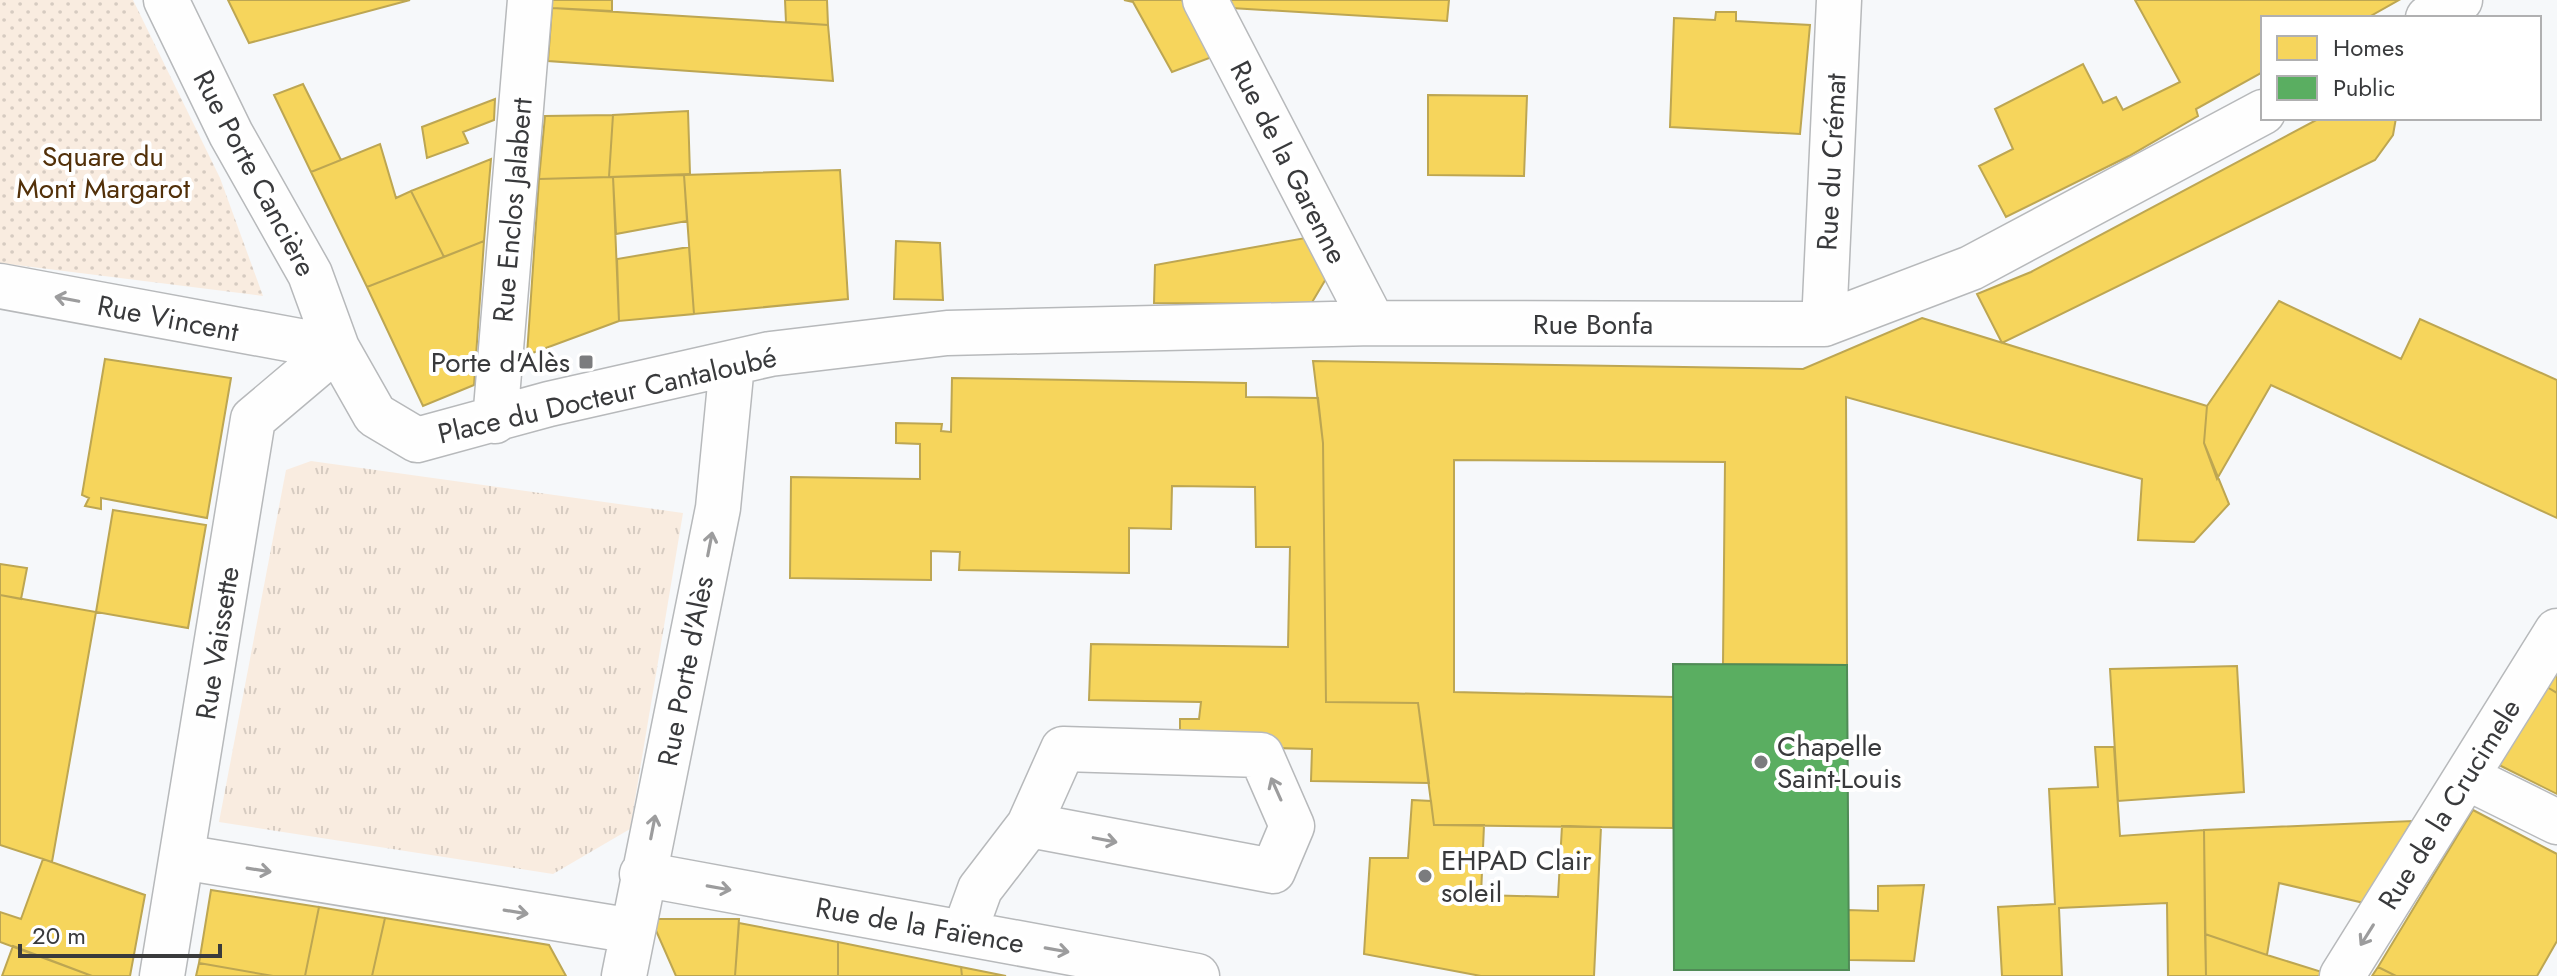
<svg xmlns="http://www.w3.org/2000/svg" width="2557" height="976" font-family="Jost,sans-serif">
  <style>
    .grass { fill: url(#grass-tufts) }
    .park { fill: url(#park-dots) }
    .homes { fill: #f6d55c; stroke: #bda652; stroke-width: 2 }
    .public { fill: #5aae61; stroke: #508b56; stroke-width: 2 }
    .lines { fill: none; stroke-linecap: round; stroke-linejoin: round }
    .minor-casing { stroke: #b7b9bb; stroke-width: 47 }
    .minor { stroke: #fefefe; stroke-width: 44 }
    .oneway { stroke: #9c9c9d }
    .poi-dot { fill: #7b7c7e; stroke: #fff; stroke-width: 3 }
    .labels { text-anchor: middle; stroke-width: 8; stroke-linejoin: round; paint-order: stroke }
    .park-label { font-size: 28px; fill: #523009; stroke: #fff }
    .street-label { font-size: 28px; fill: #393a3c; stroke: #fff }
    .poi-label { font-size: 28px; fill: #393a3c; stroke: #fff; text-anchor: start }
  </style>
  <defs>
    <pattern id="grass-tufts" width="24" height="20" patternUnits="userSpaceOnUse" patternTransform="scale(2)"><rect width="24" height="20" fill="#f9ece0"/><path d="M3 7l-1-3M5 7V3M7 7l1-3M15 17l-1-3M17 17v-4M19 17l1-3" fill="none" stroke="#d6cbc1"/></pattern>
    <pattern id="park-dots" width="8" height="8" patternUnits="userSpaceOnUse" patternTransform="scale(2)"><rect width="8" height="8" fill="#f9ece0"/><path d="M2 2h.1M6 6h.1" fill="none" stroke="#d6cbc1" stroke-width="1.8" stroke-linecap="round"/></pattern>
  </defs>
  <rect width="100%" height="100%" fill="#f6f8fa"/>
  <path class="grass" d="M 311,461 L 683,513 L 630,829 L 553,874 L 219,822 L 286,470 Z"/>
  <path class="park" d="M 0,0 L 133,0 L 220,178 L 263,296 L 0,263 Z"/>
  <path class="homes" d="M 228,0 L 410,0 L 249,43 Z
    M 552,0 L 612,0 L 612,11 L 552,8 Z
    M 785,0 L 827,0 L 828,25 L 786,22 Z
    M 1124,0 L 1182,0 L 1212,57 L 1172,72 L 1133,2 Z
    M 1226,0 L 1449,0 L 1447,21 L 1231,8 Z
    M 2135,0 L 2399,0 L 2367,18 L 2263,18 L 2263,72 L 2196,109 L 2198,116 L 2129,156 L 2006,217 L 1979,166 L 2013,149 L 1995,109 L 2083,64 L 2103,103 L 2116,97 L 2123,110 L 2180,82 Z
    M 552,8 L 828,25 L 833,81 L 548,61 Z
    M 1716,12 L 1736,12 L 1736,21 L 1810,25 L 1800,134 L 1670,127 L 1674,18 L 1715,20 Z
    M 303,84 L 341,160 L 311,172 L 274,95 Z
    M 1428,95 L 1527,96 L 1524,176 L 1428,175 Z
    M 495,99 L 494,120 L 463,132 L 468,143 L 427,158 L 422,127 Z
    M 688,111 L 690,174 L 609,177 L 613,115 Z
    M 613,115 L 609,177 L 539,179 L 545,116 Z
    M 2320,118 L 2396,118 L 2393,135 L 2375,160 L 2002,343 L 1977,294 L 2031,272 Z
    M 380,144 L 396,198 L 411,191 L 444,257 L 367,287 L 311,172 Z
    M 491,159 L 484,241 L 444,257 L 411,191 Z
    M 840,170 L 848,299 L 694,314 L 684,175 Z
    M 684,175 L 687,221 L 616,234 L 613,177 Z
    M 613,177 L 619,321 L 527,355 L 539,179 Z
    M 1311,237 L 1330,272 L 1311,304 L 1154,303 L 1155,265 Z
    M 484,241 L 474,385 L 423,406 L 367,287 Z
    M 896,241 L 940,243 L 943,300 L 894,299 Z
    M 689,247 L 694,314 L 619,321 L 617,259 Z
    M 2279,301 L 2401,359 L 2420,319 L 2557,380 L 2557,518 L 2271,385 L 2217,479 L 2204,443 L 2207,406 Z
    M 1922,318 L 2207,406 L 2204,443 L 2229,504 L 2194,542 L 2138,540 L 2142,479 L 1846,397 L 1847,665 L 1723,664 L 1725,462 L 1454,460 L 1454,692 L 1674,697 L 1673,828 L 1434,825 L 1418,703 L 1326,702 L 1323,443 L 1313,361 L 1803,369 Z
    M 105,359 L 231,378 L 207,518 L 101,498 L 101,509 L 85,506 L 89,498 L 82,495 Z
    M 952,378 L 1246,383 L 1246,397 L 1318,398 L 1323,443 L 1326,702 L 1418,703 L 1429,783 L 1311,781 L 1312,749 L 1200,746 L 1180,738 L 1180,719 L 1199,719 L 1201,702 L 1089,700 L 1091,644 L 1288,647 L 1290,547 L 1256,547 L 1255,487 L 1172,486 L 1171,529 L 1129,528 L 1129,573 L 959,570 L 960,552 L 931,551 L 931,580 L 790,578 L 791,477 L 920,479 L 920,444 L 896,443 L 896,423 L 942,424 L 941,431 L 951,432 Z
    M 113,510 L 206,525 L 188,628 L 96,612 Z
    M 0,564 L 27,568 L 21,599 L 0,595 Z
    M 0,595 L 96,612 L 52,862 L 0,845 Z
    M 2237,666 L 2244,792 L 2118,801 L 2110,669 Z
    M 2557,670 L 2557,693 L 2547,687 Z
    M 2547,687 L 2557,693 L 2557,794 L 2499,765 Z
    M 2095,747 L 2114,747 L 2120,836 L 2204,830 L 2206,976 L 2168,976 L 2167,903 L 2059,908 L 2062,976 L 2002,976 L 1998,907 L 2055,904 L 2049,789 L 2098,787 Z
    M 1412,800 L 1431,801 L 1434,825 L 1484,825 L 1481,895 L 1558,897 L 1562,826 L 1601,827 L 1594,976 L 1481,976 L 1364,954 L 1370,858 L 1408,858 Z
    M 2473,810 L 2557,854 L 2557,941 L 2537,976 L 2396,976 L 2378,967 Z
    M 2412,821 L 2364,903 L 2279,883 L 2267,955 L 2205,934 L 2204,830 Z
    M 43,859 L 145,895 L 130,976 L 92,976 L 0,942 L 0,912 L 21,919 Z
    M 1924,885 L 1914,961 L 1849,960 L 1848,910 L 1878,911 L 1878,886 Z
    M 211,890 L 319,907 L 305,976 L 273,976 L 199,963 Z
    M 319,907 L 385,918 L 372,976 L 305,976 Z
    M 385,918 L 549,945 L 566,976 L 372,976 Z
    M 657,919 L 739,919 L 735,976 L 676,976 L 654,926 Z
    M 739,923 L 838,942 L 838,976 L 735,976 Z
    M 2205,934 L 2267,955 L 2322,972 L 2320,976 L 2206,976 Z
    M 838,942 L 961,967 L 962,976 L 838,976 Z
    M 13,946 L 92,976 L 2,976 Z
    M 199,963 L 273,976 L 196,976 Z
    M 961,967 L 1006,976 L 962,976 Z
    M 2378,967 L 2396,976 L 2372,976 Z"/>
  <path class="public" d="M 1673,664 L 1847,665 L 1849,970 L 1674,970 Z"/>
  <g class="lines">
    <defs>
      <path id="minor" d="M 166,0 L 231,134 L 310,274 L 337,348 L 375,415 L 417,440 L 549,404 L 770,354 L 947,333 L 1373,323 L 1824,324 L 1971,268 L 2263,112
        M 1205,0 L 1373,323
        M 2428,18 L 2460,0
        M 0,286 L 337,348
        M 1824,324 L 1839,0
        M 495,421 L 530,0
        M 2466,777 L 2557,822
        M 182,857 L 633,931
        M 642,874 L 1197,976
        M 964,933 L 980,889 L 1029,825 L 1063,749 L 1261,755 L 1292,826 L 1273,871 L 1029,825
        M 162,976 L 253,419 L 337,348
        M 624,976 L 718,508 L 732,364
        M 2342,976 L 2557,631"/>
    </defs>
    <use href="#minor" class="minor-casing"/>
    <use href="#minor" class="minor"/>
  </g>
  <defs><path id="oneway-shaft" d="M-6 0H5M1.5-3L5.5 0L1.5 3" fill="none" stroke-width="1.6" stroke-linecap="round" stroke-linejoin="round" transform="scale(2)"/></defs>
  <g class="oneway">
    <use href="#oneway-shaft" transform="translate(67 299) rotate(-169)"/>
    <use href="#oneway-shaft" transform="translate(710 544) rotate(-79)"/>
    <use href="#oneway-shaft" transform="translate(1276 789) rotate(-114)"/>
    <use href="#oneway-shaft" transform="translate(653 827) rotate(-79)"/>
    <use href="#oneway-shaft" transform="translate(1105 840) rotate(11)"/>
    <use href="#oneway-shaft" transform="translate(259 870) rotate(9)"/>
    <use href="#oneway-shaft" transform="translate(719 888) rotate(10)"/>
    <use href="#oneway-shaft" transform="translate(516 912) rotate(9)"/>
    <use href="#oneway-shaft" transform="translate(2367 935) rotate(122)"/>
    <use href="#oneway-shaft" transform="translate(1057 950) rotate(10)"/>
  </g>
  <g class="poi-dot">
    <rect x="578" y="354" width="16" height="16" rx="4"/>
    <circle cx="1761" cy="762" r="8"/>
    <circle cx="1425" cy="876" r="8"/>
  </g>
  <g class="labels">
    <g class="park-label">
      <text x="103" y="166">Square du<tspan x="103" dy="32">Mont Margarot</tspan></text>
    </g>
    <g class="street-label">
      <text transform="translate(1289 162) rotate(63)" y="10">Rue de la Garenne</text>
      <text transform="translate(1831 162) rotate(-87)" y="10">Rue du Crémat</text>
      <text transform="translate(255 173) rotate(62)" y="10">Rue Porte Cancière</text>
      <text transform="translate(512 210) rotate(-85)" y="10">Rue Enclos Jalabert</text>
      <text transform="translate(168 318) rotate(11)" y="10">Rue Vincent</text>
      <text x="1593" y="334">Rue Bonfa</text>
      <text transform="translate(607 395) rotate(-13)" y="10">Place du Docteur Cantaloubé</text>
      <text transform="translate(217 643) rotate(-81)" y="10">Rue Vaissette</text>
      <text transform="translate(685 671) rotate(-79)" y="10">Rue Porte d'Alès</text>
      <text transform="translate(2449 804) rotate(-58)" y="10">Rue de la Crucimele</text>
      <text transform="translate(920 925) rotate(10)" y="10">Rue de la Faïence</text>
    </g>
    <g class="poi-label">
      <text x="570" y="372" text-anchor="end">Porte d'Alès</text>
      <text x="1777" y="756">Chapelle<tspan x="1777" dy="32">Saint-Louis</tspan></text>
      <text x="1441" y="870">EHPAD Clair<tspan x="1441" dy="32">soleil</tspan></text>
    </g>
  </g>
  <rect x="2261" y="16" width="280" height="104" fill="#ffffff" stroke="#b0b0b1" stroke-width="2"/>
  <rect x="2277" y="36" width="40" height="24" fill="#f6d55c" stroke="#b0b0b1" stroke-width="2"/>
  <text x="2333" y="56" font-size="24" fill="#393a3c">Homes</text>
  <rect x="2277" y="76" width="40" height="24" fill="#5aae61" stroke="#b0b0b1" stroke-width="2"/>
  <text x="2333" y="96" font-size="24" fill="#393a3c">Public</text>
  <path d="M20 944v12h200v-12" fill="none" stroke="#393a3c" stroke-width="4"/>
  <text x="32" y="944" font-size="24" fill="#393a3c" stroke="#ffffff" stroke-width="6" paint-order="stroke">20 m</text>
</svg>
